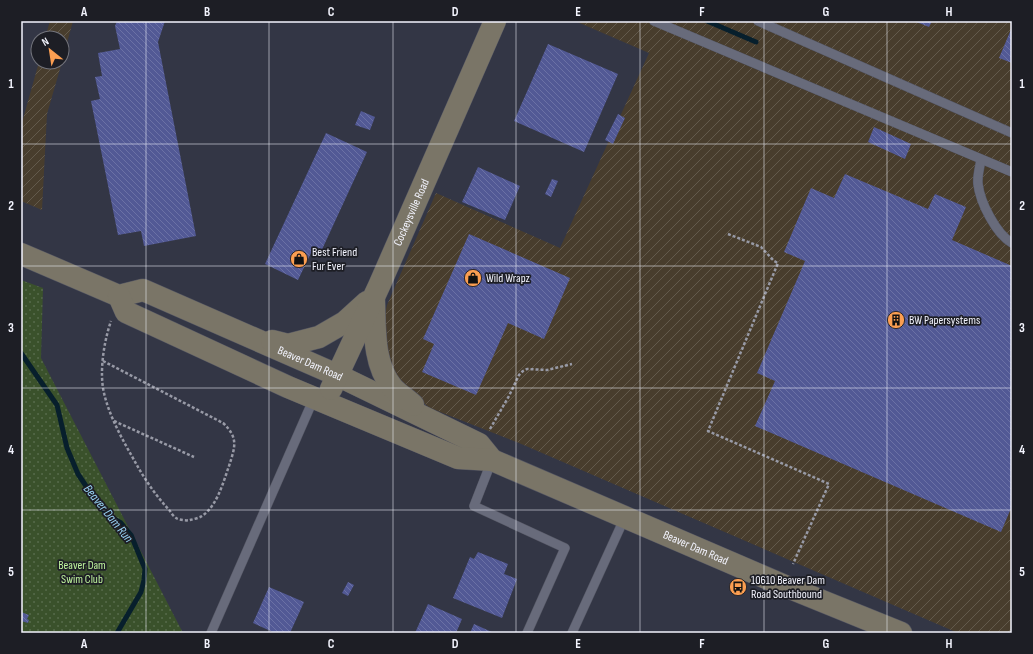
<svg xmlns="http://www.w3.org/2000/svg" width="1033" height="654" font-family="'Sofia Sans Condensed',sans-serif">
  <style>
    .industrial { fill: url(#industrial-furrows) }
    .grass { fill: url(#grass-dots) }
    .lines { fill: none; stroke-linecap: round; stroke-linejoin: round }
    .stream { stroke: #071f2c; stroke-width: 5 }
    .building { fill: url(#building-back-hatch) }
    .lane-casing { stroke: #535562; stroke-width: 10 }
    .secondary-casing { stroke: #535562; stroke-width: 23 }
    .path { stroke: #989aa6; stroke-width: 2.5; stroke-dasharray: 3 2; stroke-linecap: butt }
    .lane { stroke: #686b7b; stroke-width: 9 }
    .secondary { stroke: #7a7567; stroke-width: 22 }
    .grid { fill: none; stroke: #f3f4fe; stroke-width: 1; stroke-opacity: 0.55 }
    .labels { text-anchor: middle; stroke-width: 3.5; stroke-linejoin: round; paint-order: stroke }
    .street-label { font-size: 12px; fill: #f3f4fe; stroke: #1d1e25 }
    .poi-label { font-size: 12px; fill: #f3f4fe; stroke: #1d1e25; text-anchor: start }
    .park-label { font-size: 12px; fill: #bff49d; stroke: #1d1e25 }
    .water-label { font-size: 13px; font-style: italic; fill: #98d1f3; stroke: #1d1e25 }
    .neatline { fill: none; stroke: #f3f4fe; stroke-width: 1.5 }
    .grid-label { font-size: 13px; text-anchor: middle; font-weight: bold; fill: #f3f4fe }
  </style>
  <defs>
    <pattern id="industrial-furrows" width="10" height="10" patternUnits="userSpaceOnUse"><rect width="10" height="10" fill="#483d2d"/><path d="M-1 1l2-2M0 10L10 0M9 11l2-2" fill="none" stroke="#635a4c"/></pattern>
    <pattern id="grass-dots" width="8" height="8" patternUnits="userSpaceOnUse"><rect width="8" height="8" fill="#3a512b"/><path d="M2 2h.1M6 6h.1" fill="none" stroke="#576b4b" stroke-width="1.8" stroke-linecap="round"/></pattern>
    <pattern id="building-back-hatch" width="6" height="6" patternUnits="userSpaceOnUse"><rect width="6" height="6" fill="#525995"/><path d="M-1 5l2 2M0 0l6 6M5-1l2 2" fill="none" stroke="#6b71a5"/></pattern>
  </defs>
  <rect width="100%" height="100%" fill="#333645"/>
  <path class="industrial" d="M 50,21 L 73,21 L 62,61 L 62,38 L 45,38 Z
    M 575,21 L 1012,21 L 1012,633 L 958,633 L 519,443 L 430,408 L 404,388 L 387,362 L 382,328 L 387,305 L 436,193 L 560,248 L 649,53 Z
    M 39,62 L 62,62 L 47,114 L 42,210 L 21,201 L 21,126 Z"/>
  <path class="grass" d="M 21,280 L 43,288 L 41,358 L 183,633 L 21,633 Z"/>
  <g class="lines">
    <path class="stream" d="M 707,21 L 756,42
      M 21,353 L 57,405 L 67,448 L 78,474 L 98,504 L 109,516 L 121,523 L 131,535 L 145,569 L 144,580 L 141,592 L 117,633"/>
  </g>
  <path class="building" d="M 117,21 L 165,21 L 158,42 L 196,236 L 144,246 L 141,231 L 118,235 L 91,101 L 100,99 L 95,77 L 102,76 L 98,53 L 120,49 L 115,26 Z
    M 914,21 L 932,21 L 929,27 Z
    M 1012,27 L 1012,63 L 999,58 Z
    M 548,44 L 618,74 L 584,152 L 514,121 Z
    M 361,111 L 375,117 L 370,130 L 355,125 Z
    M 618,114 L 625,118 L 613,144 L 605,140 Z
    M 874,127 L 911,144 L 905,159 L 868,142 Z
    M 326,133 L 367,152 L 319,256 L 311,253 L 298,280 L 265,264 Z
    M 478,167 L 520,186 L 505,220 L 462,202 Z
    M 845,174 L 928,209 L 935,194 L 966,207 L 952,240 L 1012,266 L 1012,506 L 1001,532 L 755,426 L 775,381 L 757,373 L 805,261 L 784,252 L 811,188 L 834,198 Z
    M 552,179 L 558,181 L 551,197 L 545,194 Z
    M 469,234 L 570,278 L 544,339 L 508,323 L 476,395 L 422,372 L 434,344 L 423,339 Z
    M 478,552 L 508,564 L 504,574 L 517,579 L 502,618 L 453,598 L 470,557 L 474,559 Z
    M 348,582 L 354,585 L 348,596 L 342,593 Z
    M 269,587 L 304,602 L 290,633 L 275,633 L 253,623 Z
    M 428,604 L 462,619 L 456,633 L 415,633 Z
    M 21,612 L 29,615 L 27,619 L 29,620 L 28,623 L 21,621 Z
    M 474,624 L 494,633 L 470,633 Z"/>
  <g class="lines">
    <defs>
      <path id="lane" d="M 654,21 L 1012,172
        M 758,21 L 1012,133
        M 981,159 C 980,167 977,176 978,184 C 980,202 996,234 1012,243
        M 492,460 L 474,506 L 565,548 L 527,633
        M 211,633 L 314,398
        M 572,633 L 625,517"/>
      <g id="secondary">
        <path id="s1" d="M 21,254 L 119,296 L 143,290 L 337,375 L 479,444 L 492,460"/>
        <path id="s2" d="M 119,296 L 126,312 L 288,387 L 458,458 L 492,460 L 785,586 L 901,633"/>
        <path d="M 374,301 C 375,329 373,364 392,387 C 398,394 407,399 413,405"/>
        <path d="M 272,341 L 288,345 L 319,337 L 345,322 L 367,302"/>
        <path id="s3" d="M 331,389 L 379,286 L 495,21"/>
      </g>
    </defs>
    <use href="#lane" class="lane-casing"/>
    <use href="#secondary" class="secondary-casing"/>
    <path class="path" d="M 728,234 L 761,247 L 774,261 L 778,263 L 708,431 L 829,484 L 793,564
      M 103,361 L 223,423 C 239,438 235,447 229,466 C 223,483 217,506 202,516 C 199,518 194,519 190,520 C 187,521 179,520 176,518 C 174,517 171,513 170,511 C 158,498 147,483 138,467 C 125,444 110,419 104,393 C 99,372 104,341 111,321
      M 114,421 L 194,457
      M 490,429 L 509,396 L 519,375 L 523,371 L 527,369 L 547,370 L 572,364"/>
    <use href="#lane" class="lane"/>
    <use href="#secondary" class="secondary"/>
  </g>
  <path class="grid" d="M 146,21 L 146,633M 269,21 L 269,633M 393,21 L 393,633M 516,21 L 516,633M 640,21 L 640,633M 764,21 L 764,633M 887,21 L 887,633M 21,144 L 1012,144M 21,266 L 1012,266M 21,388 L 1012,388M 21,510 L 1012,510"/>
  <defs>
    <symbol id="shop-disc" viewBox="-11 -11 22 22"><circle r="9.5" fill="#fb9e51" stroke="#1d1e25"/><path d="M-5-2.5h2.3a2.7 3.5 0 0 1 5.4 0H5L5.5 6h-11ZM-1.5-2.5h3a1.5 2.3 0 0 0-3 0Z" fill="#111"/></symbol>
    <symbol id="building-disc" viewBox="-11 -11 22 22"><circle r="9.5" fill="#fb9e51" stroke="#1d1e25"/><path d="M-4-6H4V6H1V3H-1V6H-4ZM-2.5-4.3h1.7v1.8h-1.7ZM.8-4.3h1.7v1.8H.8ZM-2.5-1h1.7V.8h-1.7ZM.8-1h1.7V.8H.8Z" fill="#111"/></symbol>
    <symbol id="bus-disc" viewBox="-11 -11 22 22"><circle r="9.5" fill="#fb9e51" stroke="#1d1e25"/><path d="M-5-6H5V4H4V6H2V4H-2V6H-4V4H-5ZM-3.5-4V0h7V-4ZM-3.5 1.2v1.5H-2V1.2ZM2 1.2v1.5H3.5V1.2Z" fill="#111"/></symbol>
  </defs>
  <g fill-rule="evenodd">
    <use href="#shop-disc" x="289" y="249" width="20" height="20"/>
    <use href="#shop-disc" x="463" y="268" width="20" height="20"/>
    <use href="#building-disc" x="886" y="310" width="20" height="20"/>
    <use href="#bus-disc" x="728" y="577" width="20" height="20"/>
  </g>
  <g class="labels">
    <g class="street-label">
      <text dy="4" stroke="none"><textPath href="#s3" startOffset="194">Cockeysville Road</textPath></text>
      <text dy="4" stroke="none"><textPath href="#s1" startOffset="314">Beaver Dam Road</textPath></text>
      <text dy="4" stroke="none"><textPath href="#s2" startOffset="636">Beaver Dam Road</textPath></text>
    </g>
    <g class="poi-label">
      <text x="312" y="256">Best Friend<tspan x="312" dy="14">Fur Ever</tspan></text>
      <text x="486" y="282">Wild Wrapz</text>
      <text x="909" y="324">BW Papersystems</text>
      <text x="751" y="584">10610 Beaver Dam<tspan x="751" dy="14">Road Southbound</tspan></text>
    </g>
    <g class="park-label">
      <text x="82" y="569">Beaver Dam<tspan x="82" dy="14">Swim Club</tspan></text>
    </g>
    <g class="water-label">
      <text transform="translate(109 513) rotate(51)" y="5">Beaver Dam Run</text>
    </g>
  </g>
  <rect width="1033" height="654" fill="none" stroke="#1d1e25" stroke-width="44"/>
  <g transform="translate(50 50) rotate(330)"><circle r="19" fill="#1d1e25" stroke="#73747c"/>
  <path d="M0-3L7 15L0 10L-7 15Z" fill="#fb9e51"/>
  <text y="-6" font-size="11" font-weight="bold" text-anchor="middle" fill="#f3f4fe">N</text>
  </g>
  <rect x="22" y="22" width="989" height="610" class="neatline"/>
  <g class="grid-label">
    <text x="84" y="16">A</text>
    <text x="207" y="16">B</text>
    <text x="331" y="16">C</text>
    <text x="455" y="16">D</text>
    <text x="578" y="16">E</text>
    <text x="702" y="16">F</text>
    <text x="826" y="16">G</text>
    <text x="949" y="16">H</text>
    <text x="11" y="88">1</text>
    <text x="1022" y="88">1</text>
    <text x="11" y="210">2</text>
    <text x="1022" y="210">2</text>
    <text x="11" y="332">3</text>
    <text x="1022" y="332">3</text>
    <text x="11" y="454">4</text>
    <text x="1022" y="454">4</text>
    <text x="11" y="576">5</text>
    <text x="1022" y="576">5</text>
    <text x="84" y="648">A</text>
    <text x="207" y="648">B</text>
    <text x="331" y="648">C</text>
    <text x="455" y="648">D</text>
    <text x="578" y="648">E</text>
    <text x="702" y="648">F</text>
    <text x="826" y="648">G</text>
    <text x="949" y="648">H</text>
  </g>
</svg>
